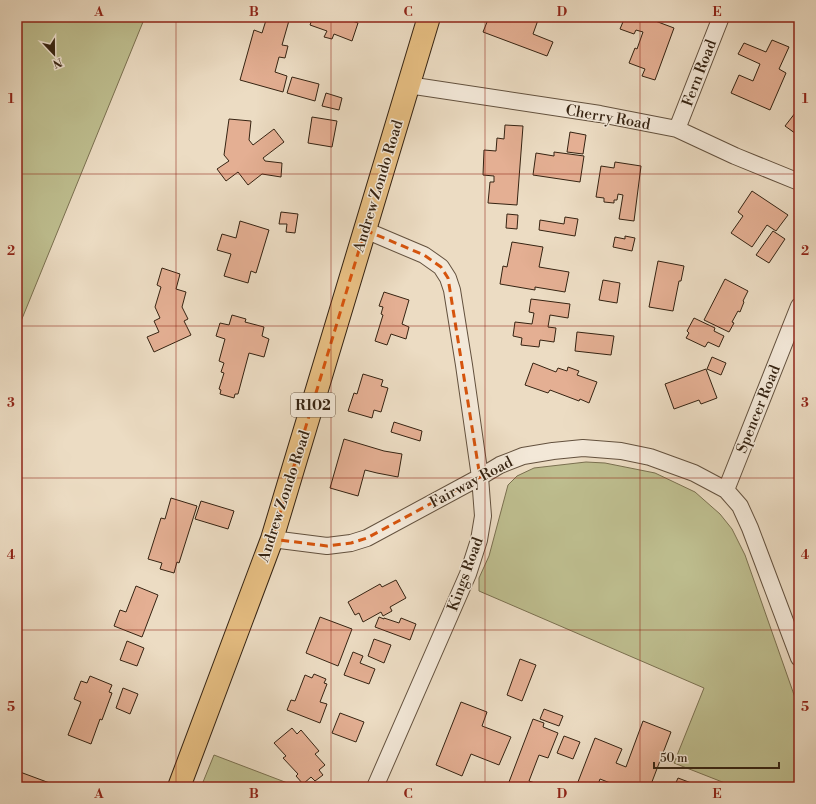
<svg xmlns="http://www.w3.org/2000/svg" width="816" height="804" font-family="'Libre Bodoni',serif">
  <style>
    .green { fill: #bebe8f; stroke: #7a7050 }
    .building { fill: #e4af93; stroke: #352312 }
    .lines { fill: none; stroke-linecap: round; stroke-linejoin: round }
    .street-casing { stroke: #63513e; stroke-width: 18 }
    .primary-casing { stroke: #352312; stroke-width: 24 }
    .street { stroke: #f3e8d8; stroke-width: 16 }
    .primary { stroke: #e6be82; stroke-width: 22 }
    .marked { fill: none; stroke: #d6540d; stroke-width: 3; stroke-dasharray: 8 5; stroke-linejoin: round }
    .grid { fill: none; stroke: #8f2418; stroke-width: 1; stroke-opacity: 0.55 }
    .labels { text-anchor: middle; stroke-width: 3; stroke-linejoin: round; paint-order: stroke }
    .shield { fill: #f3e8d8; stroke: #6e5e4d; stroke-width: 1 }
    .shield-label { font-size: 14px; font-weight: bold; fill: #352312 }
    .street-label { font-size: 15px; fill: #352312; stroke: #f3e8d8 }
    .neatline { fill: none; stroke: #8f2418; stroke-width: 1.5 }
    .grid-label { font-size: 13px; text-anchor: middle; font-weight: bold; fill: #8f2418 }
  </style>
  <rect width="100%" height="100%" fill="#ecdcc3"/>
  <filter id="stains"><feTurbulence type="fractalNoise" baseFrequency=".005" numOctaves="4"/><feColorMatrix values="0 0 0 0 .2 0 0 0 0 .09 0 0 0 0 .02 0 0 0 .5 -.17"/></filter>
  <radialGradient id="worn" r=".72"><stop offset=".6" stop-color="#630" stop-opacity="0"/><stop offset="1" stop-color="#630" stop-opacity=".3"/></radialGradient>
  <path class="green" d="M 17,17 L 145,17 L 17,331 Z
    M 586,462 L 605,463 L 655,473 L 695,492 L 720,514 L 732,529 L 745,555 L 799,709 L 799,787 L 735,787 L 674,763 L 704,688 L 479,591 L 479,578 L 489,556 L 508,485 L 517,476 L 534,468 Z
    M 214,755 L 298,787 L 201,787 Z"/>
  <path class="building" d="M 267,17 L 290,17 L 282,45 L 288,46 L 285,58 L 279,57 L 275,72 L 287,76 L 283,92 L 240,80 L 254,30 L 262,33 Z
    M 313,17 L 341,17 L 358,23 L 352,41 L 334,34 L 332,39 L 324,37 L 327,31 L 310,25 Z
    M 489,17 L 529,17 L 538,20 L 533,34 L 553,42 L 547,56 L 483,32 Z
    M 625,17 L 649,17 L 650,19 L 674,28 L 655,80 L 642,76 L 645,69 L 629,63 L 635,48 L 637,49 L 643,32 L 636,30 L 634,34 L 620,29 Z
    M 772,40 L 789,47 L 779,69 L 786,73 L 770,110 L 731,93 L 739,75 L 753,81 L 760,64 L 738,54 L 744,43 L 766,52 Z
    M 292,77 L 319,84 L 315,101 L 287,93 Z
    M 326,93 L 342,98 L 339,110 L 322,106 Z
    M 799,108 L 799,136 L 785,126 Z
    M 312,117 L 337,121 L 332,147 L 308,143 Z
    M 229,119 L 251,121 L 249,140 L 253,145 L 274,129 L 284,142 L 263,158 L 265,161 L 282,163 L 281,177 L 262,174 L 248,185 L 238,172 L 226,181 L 217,169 L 229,161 L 224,155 Z
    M 505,125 L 523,126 L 517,205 L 488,203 L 490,182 L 494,182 L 494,176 L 483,175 L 484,150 L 496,151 L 497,138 L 504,139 Z
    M 570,132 L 586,135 L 583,154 L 567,152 Z
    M 554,152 L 584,156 L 580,182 L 533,175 L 536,153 L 554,156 Z
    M 615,162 L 641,166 L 634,221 L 619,219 L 623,195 L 618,194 L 617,200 L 614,200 L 614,203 L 604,202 L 604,198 L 596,197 L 601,166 L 614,168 Z
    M 752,191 L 788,215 L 776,231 L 767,225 L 752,247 L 731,233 L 743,216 L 738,212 Z
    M 281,212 L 298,214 L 295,233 L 286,232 L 287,224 L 279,224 Z
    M 507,214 L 518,215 L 517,229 L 506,228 Z
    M 565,217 L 578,219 L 575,236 L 539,230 L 540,220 L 564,224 Z
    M 240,221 L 269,230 L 256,273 L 251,271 L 248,283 L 224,276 L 231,254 L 217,250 L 222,234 L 236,238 Z
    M 773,231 L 785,239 L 769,263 L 756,255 Z
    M 625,236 L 635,238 L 632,251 L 613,247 L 615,237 L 625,239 Z
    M 512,242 L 543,247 L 539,267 L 569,272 L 565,292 L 535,287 L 535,290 L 500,284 L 503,266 L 507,267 Z
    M 658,261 L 684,266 L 681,281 L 679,281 L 673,311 L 649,307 Z
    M 162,268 L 180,274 L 176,289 L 186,292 L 182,307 L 188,319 L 184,321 L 191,335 L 154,352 L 147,337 L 159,332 L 154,321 L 160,318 L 155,307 L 161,287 L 157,285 Z
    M 725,279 L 748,291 L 743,301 L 744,302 L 740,312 L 738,311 L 732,322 L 734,323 L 729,332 L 704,320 Z
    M 603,280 L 620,283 L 617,303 L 599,300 Z
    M 384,292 L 409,300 L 402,324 L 409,327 L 406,339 L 391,334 L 387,345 L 375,341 L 383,315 L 381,314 L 383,307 L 379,306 Z
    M 531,299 L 570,304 L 568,318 L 550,315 L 548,327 L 556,328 L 554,342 L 540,340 L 539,347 L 521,345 L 522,338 L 513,336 L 515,322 L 532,324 L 534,313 L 529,312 Z
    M 232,315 L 246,319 L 245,322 L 264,327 L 262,336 L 269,339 L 264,357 L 249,353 L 238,394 L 235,394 L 234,398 L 220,394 L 221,390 L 219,389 L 224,373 L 221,372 L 224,363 L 219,361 L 225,339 L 216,336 L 220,323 L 229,325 Z
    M 694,318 L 715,328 L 714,331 L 724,336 L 719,347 L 708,342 L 705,347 L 686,338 L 689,333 L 687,331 Z
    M 577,332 L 614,336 L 611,355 L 575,351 Z
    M 712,357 L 726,363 L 721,375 L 707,369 Z
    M 533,363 L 556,372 L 558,368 L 567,371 L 568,367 L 579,371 L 577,375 L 597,382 L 589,403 L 580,399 L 579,401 L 550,390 L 548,393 L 525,385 Z
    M 706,369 L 717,398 L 701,404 L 699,400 L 674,409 L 665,384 Z
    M 363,374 L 383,380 L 381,386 L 388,388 L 381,412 L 374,410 L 372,418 L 348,411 L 354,393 L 357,394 Z
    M 394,422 L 422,431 L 420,441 L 391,432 Z
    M 344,439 L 384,451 L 402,454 L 398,477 L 377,473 L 365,470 L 358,496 L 330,488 Z
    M 171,498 L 197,506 L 179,563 L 177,562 L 174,573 L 160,569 L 162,563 L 148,559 L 161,518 L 165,519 Z
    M 201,501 L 234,511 L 228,529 L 195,519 Z
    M 396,580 L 406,598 L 390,607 L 392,611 L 383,616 L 381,612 L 363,622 L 359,613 L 355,615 L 348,602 L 380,584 L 382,587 Z
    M 136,586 L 158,595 L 142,637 L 114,626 L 120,610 L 126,612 Z
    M 320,617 L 352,629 L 338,666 L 306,653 Z
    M 379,617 L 384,619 L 384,618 L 399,623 L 401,618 L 416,624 L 410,640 L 375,627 Z
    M 374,639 L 391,645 L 384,663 L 368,656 Z
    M 127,641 L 144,648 L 137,666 L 120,660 Z
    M 353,652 L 363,656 L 360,663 L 375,669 L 369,684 L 344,675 Z
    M 520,659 L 536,665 L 522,701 L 507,695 Z
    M 314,674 L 326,679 L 324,683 L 327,684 L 320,702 L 327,704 L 320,723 L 287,710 L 291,700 L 295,701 L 305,675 L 312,678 Z
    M 90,676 L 112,685 L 109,692 L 112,693 L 102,720 L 100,719 L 91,744 L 68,735 L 81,702 L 74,699 L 81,681 L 87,683 Z
    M 123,688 L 138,694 L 130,714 L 116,708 Z
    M 461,702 L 487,712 L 482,726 L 511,737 L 499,765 L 471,754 L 462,776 L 436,765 Z
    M 544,709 L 563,716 L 559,726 L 540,719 Z
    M 340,713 L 364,722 L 356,742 L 332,733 Z
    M 533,719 L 544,723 L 543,727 L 558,733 L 548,758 L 539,755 L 529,781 L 535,783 L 534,787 L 523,787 L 509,782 Z
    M 643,721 L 671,732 L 650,787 L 618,787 L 618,786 L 600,779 L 597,787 L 576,787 L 595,738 L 622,749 L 616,763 L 626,767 Z
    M 292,728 L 297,734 L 301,730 L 319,751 L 315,754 L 325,765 L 319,770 L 323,775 L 315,781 L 311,777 L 303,784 L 296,776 L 298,774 L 283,758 L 286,756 L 274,743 Z
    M 564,736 L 580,742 L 573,759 L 557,753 Z
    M 20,772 L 55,785 L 54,787 L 17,787 L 17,780 Z
    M 678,778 L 702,787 L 674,787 Z"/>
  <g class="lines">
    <defs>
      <path id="street" d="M 408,85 L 600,114 L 677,129 L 735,156 L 799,182
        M 677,129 L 721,17
        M 365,230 L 424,255 L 441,267 L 448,278 L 452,290 L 464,365 L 480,477 L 483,516 L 479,540 L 468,574 L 375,787
        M 726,490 L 799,306
        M 272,539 L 327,546 L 351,543 L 367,538 L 480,477 L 500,465 L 523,456 L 553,451 L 583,448 L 621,451 L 650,457 L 694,473 L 726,490 L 740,506 L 750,528 L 799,658"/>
      <path id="primary" d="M 179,787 L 272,539 L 429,17"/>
    </defs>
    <use href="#street" class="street-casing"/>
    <use href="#primary" class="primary-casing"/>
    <use href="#street" class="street"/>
    <use href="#primary" class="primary"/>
  </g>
  <path class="marked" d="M 365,230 L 424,255 L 441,267 L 448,278 L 480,477 L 367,538 L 351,543 L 327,546 L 272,539 Z"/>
  <path class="grid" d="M 176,17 L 176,787M 331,17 L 331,787M 485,17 L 485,787M 640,17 L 640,787M 17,174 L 799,174M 17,326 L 799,326M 17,478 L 799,478M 17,630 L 799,630"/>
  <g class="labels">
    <rect class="shield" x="291" y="393" width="44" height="24" rx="3"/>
    <g class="shield-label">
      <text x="313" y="410">R102</text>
    </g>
    <g class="street-label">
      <text transform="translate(699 73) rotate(-69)" y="5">Fern Road</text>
      <text transform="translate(608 117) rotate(10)" y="5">Cherry Road</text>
      <text transform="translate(378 186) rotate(-73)" y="5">Andrew Zondo Road</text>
      <text transform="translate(758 409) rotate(-68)" y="5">Spencer Road</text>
      <text transform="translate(471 482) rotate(-28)" y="5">Fairway Road</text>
      <text transform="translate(284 496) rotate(-72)" y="5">Andrew Zondo Road</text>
      <text transform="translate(465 574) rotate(-70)" y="5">Kings Road</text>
    </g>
  </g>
  <rect width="816" height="804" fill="none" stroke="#ecdcc3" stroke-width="44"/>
  <g transform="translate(54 54) rotate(158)" stroke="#f3e8d8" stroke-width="3" paint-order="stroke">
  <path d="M0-3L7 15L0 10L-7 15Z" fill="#352312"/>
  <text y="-6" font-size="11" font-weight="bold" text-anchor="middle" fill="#352312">N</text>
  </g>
  <path d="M654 762v6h125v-6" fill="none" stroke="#352312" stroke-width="2"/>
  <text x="660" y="762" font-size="12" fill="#352312" stroke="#f3e8d8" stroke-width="3" paint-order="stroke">50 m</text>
  <rect x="22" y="22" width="772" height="760" class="neatline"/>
  <g class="grid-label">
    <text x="99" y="16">A</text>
    <text x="254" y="16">B</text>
    <text x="408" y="16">C</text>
    <text x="562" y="16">D</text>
    <text x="717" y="16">E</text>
    <text x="11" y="103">1</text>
    <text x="805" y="103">1</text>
    <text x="11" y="255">2</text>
    <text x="805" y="255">2</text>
    <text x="11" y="407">3</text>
    <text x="805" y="407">3</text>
    <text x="11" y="559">4</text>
    <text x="805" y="559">4</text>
    <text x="11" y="711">5</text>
    <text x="805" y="711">5</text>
    <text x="99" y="798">A</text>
    <text x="254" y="798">B</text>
    <text x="408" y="798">C</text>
    <text x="562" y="798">D</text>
    <text x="717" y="798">E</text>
  </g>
  <rect width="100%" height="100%" filter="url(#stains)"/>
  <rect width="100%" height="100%" fill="url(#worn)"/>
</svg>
